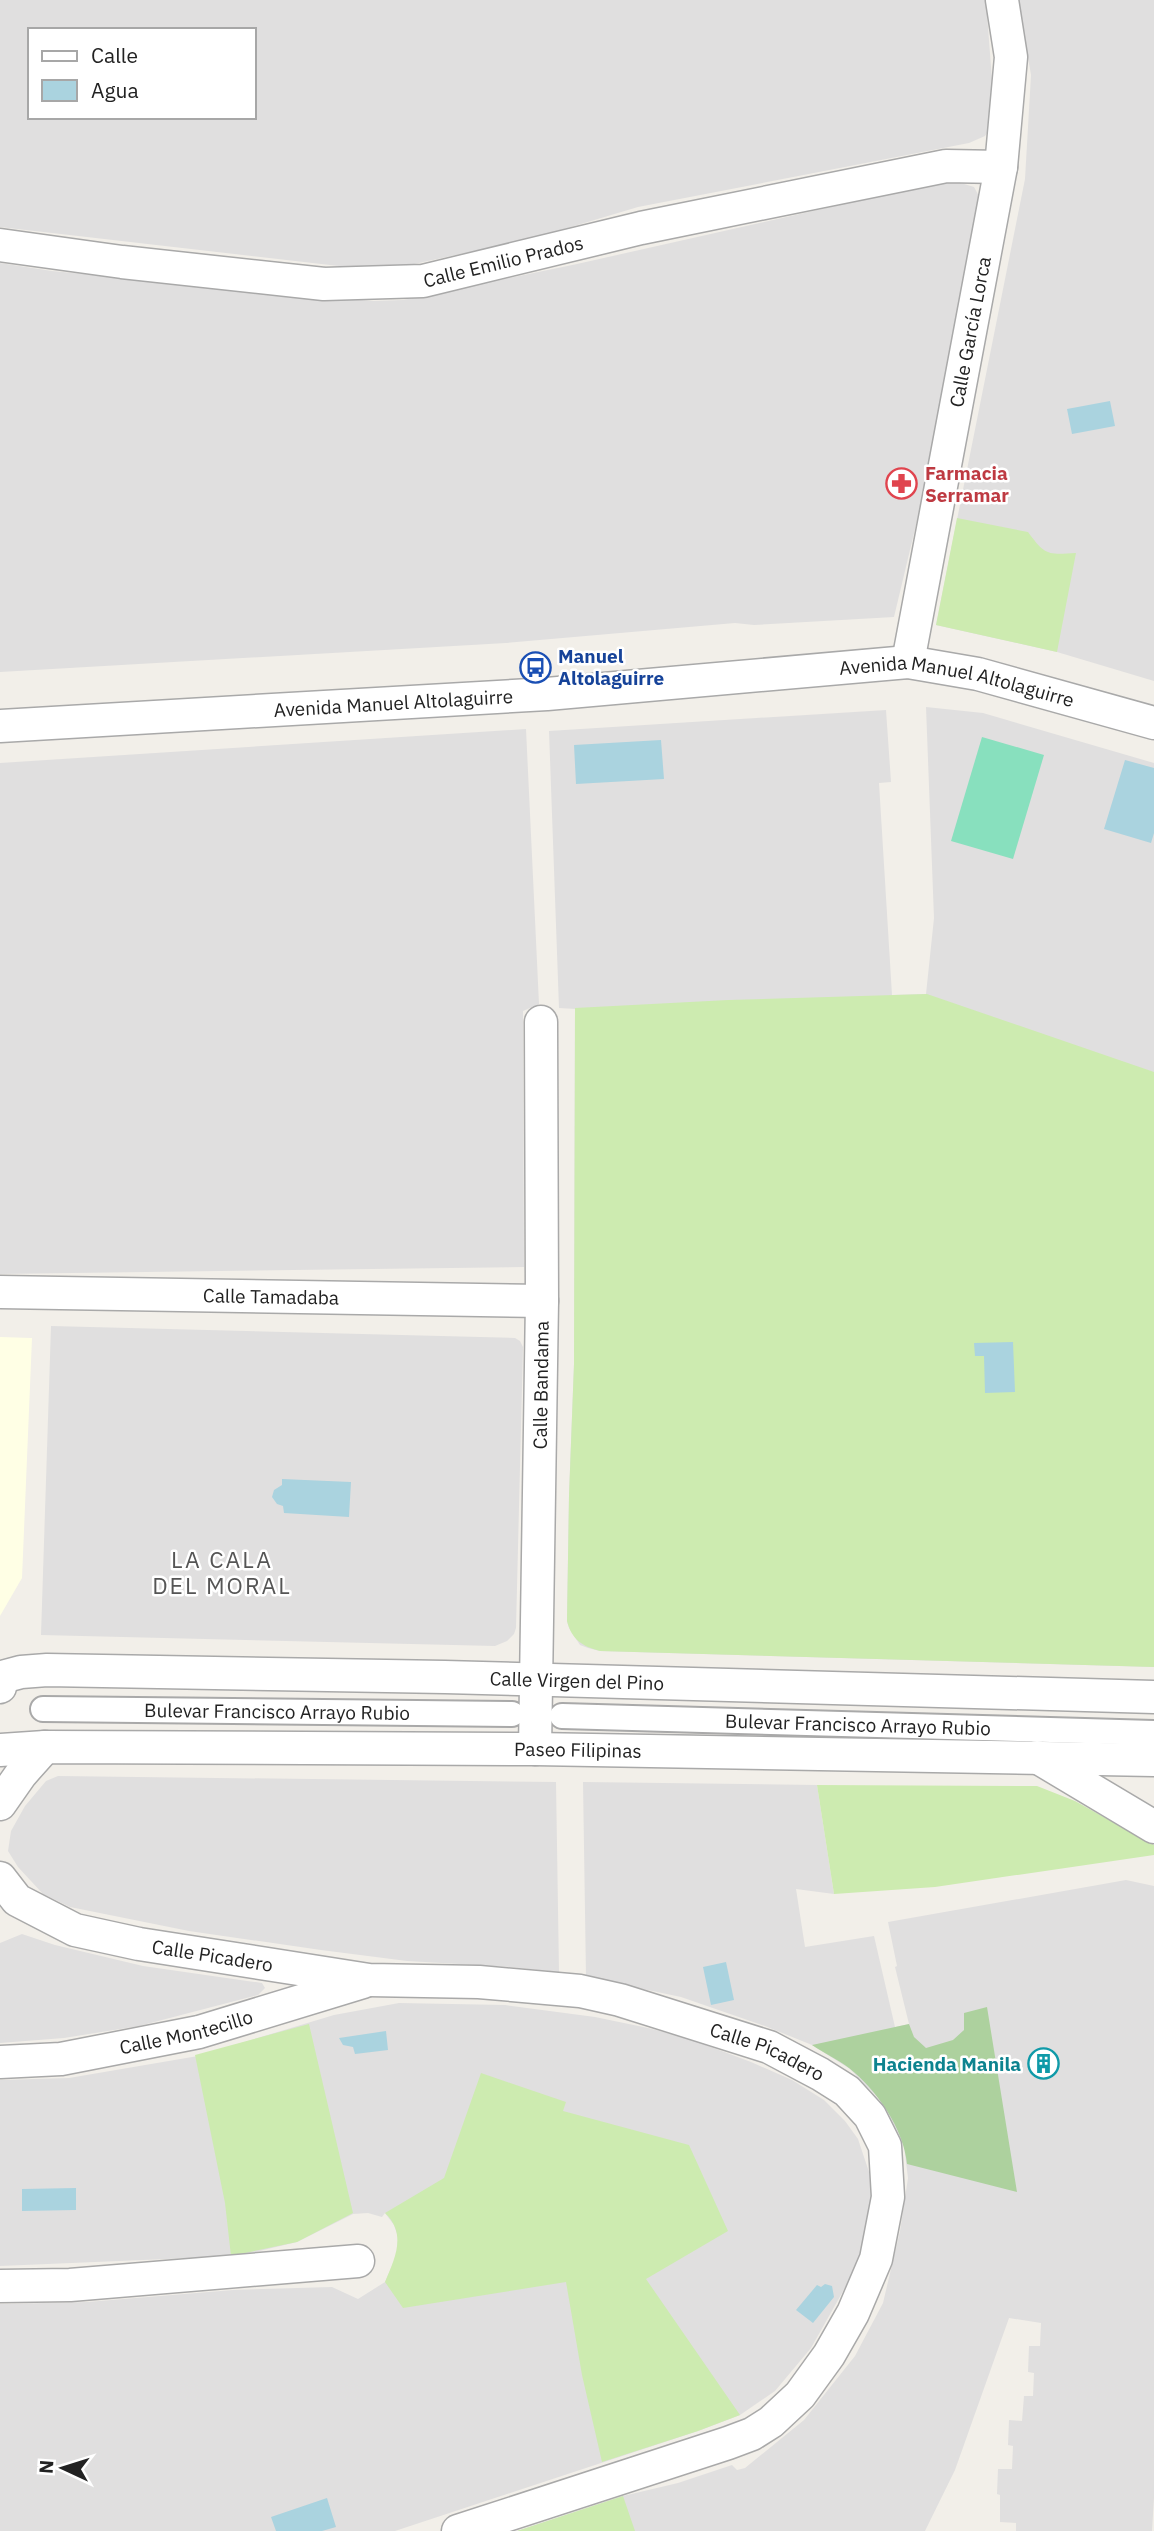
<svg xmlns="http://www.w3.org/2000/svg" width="1154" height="2531" font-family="'IBM Plex Sans',sans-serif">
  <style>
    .residential { fill: #e0dfdf; fill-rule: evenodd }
    .education { fill: #ffffe5 }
    .grass { fill: #cdebb0 }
    .forest { fill: #add19e }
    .pitch { fill: #88e0be }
    .water { fill: #aad3df }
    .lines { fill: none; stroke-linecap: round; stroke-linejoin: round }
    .pedestrian-casing { stroke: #a9a9a9; stroke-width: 28 }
    .minor-casing { stroke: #a9a9a9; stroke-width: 35 }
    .pedestrian { stroke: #fff; stroke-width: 24 }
    .minor { stroke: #fff; stroke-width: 32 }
    .labels { text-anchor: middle; stroke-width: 5; stroke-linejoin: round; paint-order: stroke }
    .street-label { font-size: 19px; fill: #222; stroke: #fff }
    .health-label { font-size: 19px; font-weight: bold; fill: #be3a42; stroke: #fff; text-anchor: start }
    .transit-label { font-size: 19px; font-weight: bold; fill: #164399; stroke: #fff; text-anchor: start }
    .culture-label { font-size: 19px; font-weight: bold; fill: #0d838f; stroke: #fff; text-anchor: end }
    .quarter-label { font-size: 23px; letter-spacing: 2px; fill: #555; stroke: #fff }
  </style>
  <rect width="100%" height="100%" fill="#f2efe9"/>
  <path class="residential" d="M 0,0 L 986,0 L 994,107 L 992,125 L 985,136 L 969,143 L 638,207 L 534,238 L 382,271 L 0,227 ZM 30,30 L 254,30 L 254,117 L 30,117 Z
    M 1018,0 L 1154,0 L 1154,681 L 1057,652 L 936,625 L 1025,179 L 1031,75 Z
    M 951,180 L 974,187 L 985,207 L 931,462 L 894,617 L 754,625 L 735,623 L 506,643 L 0,672 L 0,263 L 52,271 L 373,301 L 403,300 L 577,264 Z
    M 926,707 L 983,713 L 1154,763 L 1154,1667 L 600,1651 L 588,1648 L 580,1645 L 569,1628 L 567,1621 L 569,1495 L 574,1364 L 575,1009 L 559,1008 L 549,731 L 886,710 L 891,782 L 879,783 L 892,995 L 926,994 L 934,918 Z
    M 526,729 L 539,1004 L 523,1011 L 524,1267 L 0,1274 L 0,763 Z
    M 51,1326 L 515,1338 L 520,1341 L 523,1347 L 516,1628 L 514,1634 L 507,1641 L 495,1646 L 41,1635 Z
    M 58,1776 L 556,1782 L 559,1972 L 510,1967 L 407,1961 L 321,1950 L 189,1931 L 70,1907 L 43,1894 L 18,1867 L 8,1851 L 11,1831 L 25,1806 L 46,1781 Z
    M 583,1782 L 817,1785 L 834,1894 L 796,1889 L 805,1947 L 874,1936 L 895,2027 L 909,2024 L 895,1967 L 897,1966 L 888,1922 L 1126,1880 L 1154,1886 L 1154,2497 L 1152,2531 L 1016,2531 L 1016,2523 L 1000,2522 L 1000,2495 L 997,2494 L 998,2469 L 1012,2469 L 1013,2446 L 1008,2445 L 1009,2420 L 1022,2421 L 1024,2396 L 1033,2396 L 1034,2373 L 1028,2372 L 1029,2346 L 1040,2346 L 1041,2323 L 1009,2318 L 955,2470 L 925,2531 L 517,2531 L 623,2496 L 678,2483 L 732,2465 L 737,2470 L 745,2468 L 804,2420 L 855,2356 L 883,2303 L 900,2231 L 908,2178 L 904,2146 L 879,2099 L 850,2069 L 812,2045 L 765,2026 L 681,1997 L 586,1977 Z
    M 22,1934 L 55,1945 L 143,1966 L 262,1983 L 265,1988 L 258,1995 L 139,2026 L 64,2038 L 0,2043 L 0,1943 Z
    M 399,2003 L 505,2005 L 595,2017 L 648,2028 L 687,2038 L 751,2062 L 792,2080 L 824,2100 L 845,2121 L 858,2139 L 870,2175 L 872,2199 L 863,2246 L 851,2277 L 811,2348 L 775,2391 L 740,2415 L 698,2431 L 395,2531 L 0,2531 L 0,2304 L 87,2302 L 233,2290 L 332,2287 L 358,2299 L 385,2282 L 397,2254 L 398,2237 L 394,2225 L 385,2213 L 382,2217 L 368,2213 L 353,2214 L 297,2242 L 238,2256 L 0,2266 L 0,2080 L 69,2078 L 198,2056 L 334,2015 Z"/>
  <path class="education" d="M 0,1337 L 32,1338 L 22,1578 L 0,1616 Z"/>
  <path class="grass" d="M 957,518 L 1028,532 C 1045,555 1047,555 1076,553 L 1057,652 L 936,625 Z
    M 927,994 L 1154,1072 L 1154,1667 L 600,1651 C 582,1646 572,1640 567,1621 L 569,1496 L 574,1364 L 575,1008 L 728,1000 Z
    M 817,1785 L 1037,1786 L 1075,1801 L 1154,1845 L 1154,1855 L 935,1887 L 834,1894 Z
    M 309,2024 L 353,2213 L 297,2242 L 231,2256 L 225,2203 L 195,2055 Z
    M 481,2073 L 566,2102 L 563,2111 L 689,2145 L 728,2231 L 646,2279 L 740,2415 L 698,2431 L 602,2462 L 582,2375 L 566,2282 L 403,2308 L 385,2282 C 395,2258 407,2234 385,2213 L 444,2178 Z
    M 623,2496 L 635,2531 L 517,2531 Z"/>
  <path class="forest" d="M 987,2007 L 1017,2192 L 907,2164 C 904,2129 876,2089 849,2068 C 837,2059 824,2053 812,2045 L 909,2024 L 914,2037 L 926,2048 L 953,2040 L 964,2030 L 964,2013 Z"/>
  <path class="pitch" d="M 982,737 L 1044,755 L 1013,859 L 951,841 Z"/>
  <path class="water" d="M 1110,401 L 1115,426 L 1072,434 L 1067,409 Z
    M 661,740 L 664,779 L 576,784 L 574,745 Z
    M 1125,760 L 1154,768 L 1154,833 L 1151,843 L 1104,829 Z
    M 1013,1342 L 1015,1392 L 985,1393 L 984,1356 L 975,1356 L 974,1343 Z
    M 282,1479 L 351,1482 L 349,1517 L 284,1513 L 283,1506 L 277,1504 L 272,1497 L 274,1490 L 282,1485 Z
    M 726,1962 L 734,2000 L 711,2005 L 703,1967 Z
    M 386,2031 L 388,2050 L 355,2054 L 353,2047 L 343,2045 L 339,2038 Z
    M 76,2188 L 76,2210 L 22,2211 L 22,2189 Z
    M 825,2284 L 832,2286 L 834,2297 L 813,2323 L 796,2310 L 817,2285 L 821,2287 Z
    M 327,2498 L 336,2527 L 322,2531 L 276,2531 L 271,2517 Z"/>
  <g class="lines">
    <defs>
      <g id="pedestrian">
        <path id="s1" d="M 43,1709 L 512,1714"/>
        <path id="s2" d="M 562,1716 L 1154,1733"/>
      </g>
      <g id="minor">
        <path id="s3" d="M 0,245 L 122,262 L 324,284 L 423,281 L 641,228 L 946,166 L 1001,167"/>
        <path id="s4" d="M 908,662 L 1001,167 L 1011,57 L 1002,0"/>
        <path id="s5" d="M 0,726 L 547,694 L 908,662 L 978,674 L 1154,723"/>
        <path id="s6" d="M 0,1292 L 542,1301"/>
        <path id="s7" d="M 0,1687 L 2,1677 L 21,1672 L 47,1670 L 445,1677 L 1154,1697"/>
        <path id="s8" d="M 535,1749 L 542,1301 L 541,1022"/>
        <path id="s9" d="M 0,1750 L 45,1747 L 535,1749 L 1154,1760"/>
        <path d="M 1037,1757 L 1154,1827"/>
        <path d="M 0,1804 L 21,1774 L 45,1747"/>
        <path id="s10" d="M 0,1878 L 17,1900 L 75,1930 L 139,1944 L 369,1980 L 479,1982 L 580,1991 L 620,2000 L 769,2047 L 820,2074 L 847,2091 L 870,2116 L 885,2146 L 888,2197 L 876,2259 L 853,2313 L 829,2355 L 800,2395 L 771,2422 L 752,2434 L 728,2443 L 458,2531"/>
        <path id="s11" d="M 0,2062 L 61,2059 L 199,2032 L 363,1982"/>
        <path d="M 0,2286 L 70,2285 L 358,2261"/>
      </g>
    </defs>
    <use href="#pedestrian" class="pedestrian-casing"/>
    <use href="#minor" class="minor-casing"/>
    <use href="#pedestrian" class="pedestrian"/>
    <use href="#minor" class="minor"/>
  </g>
  <defs>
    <symbol id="pharmacy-ring" viewBox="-11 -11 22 22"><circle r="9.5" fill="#fff" stroke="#e0444e" stroke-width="1.5"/><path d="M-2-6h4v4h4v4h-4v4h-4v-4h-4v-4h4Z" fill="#e0444e"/></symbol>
    <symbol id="bus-ring" viewBox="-11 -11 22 22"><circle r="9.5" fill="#fff" stroke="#1a4fb4" stroke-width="1.5"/><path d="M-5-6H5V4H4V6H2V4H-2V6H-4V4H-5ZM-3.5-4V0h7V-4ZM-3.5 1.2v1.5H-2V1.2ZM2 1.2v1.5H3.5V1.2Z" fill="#1a4fb4"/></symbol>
    <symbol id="building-ring" viewBox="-11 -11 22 22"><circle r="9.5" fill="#fff" stroke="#0f9aa8" stroke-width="1.5"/><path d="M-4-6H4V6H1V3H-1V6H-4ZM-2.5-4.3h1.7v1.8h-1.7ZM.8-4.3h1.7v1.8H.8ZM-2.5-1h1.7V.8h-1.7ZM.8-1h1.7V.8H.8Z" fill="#0f9aa8"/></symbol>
  </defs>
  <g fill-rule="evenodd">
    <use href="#pharmacy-ring" x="884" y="466" width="35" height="35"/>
    <use href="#bus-ring" x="518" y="650" width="35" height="35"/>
    <use href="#building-ring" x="1026" y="2046" width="35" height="35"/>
  </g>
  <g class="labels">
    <g class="street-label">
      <text dy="7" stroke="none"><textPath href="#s3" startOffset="508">Calle Emilio Prados</textPath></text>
      <text dy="7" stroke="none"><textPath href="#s4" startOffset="336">Calle García Lorca</textPath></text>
      <text dy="7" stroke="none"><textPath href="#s5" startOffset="961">Avenida Manuel Altolaguirre</textPath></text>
      <text dy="7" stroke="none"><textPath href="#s5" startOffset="394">Avenida Manuel Altolaguirre</textPath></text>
      <text dy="7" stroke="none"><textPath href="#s6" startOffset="271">Calle Tamadaba</textPath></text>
      <text dy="7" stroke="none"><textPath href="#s8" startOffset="364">Calle Bandama</textPath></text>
      <text dy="7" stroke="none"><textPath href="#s7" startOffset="586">Calle Virgen del Pino</textPath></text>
      <text dy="7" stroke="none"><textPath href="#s1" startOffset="234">Bulevar Francisco Arrayo Rubio</textPath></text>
      <text dy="7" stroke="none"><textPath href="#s2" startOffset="296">Bulevar Francisco Arrayo Rubio</textPath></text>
      <text dy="7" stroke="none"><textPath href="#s9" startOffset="578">Paseo Filipinas</textPath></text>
      <text dy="7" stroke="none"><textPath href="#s10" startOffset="233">Calle Picadero</textPath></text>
      <text dy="7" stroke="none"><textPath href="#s11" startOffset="189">Calle Montecillo</textPath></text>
      <text dy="7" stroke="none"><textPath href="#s10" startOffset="800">Calle Picadero</textPath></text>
    </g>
    <g class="health-label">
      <text x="925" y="480">Farmacia<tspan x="925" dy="22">Serramar</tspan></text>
    </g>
    <g class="transit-label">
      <text x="558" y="663">Manuel<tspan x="558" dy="22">Altolaguirre</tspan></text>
    </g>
    <g class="culture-label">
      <text x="1021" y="2071">Hacienda Manila</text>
    </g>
    <g class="quarter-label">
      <text x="222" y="1568">LA CALA<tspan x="222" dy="26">DEL MORAL</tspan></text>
    </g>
  </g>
  <rect x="28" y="28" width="228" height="91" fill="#ffffff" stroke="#a7a7a7" stroke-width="2"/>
  <rect x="42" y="51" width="35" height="10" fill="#ffffff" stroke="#a7a7a7" stroke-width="2"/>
  <text x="91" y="63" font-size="21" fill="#222222">Calle</text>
  <rect x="42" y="80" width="35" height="21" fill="#aad3df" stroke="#a7a7a7" stroke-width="2"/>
  <text x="91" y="98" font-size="21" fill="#222222">Agua</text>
  <g transform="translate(63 2468) rotate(274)" stroke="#ffffff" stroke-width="5" paint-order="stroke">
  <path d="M0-5L12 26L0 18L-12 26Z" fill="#222222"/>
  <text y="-10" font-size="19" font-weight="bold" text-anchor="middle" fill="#222222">N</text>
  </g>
</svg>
